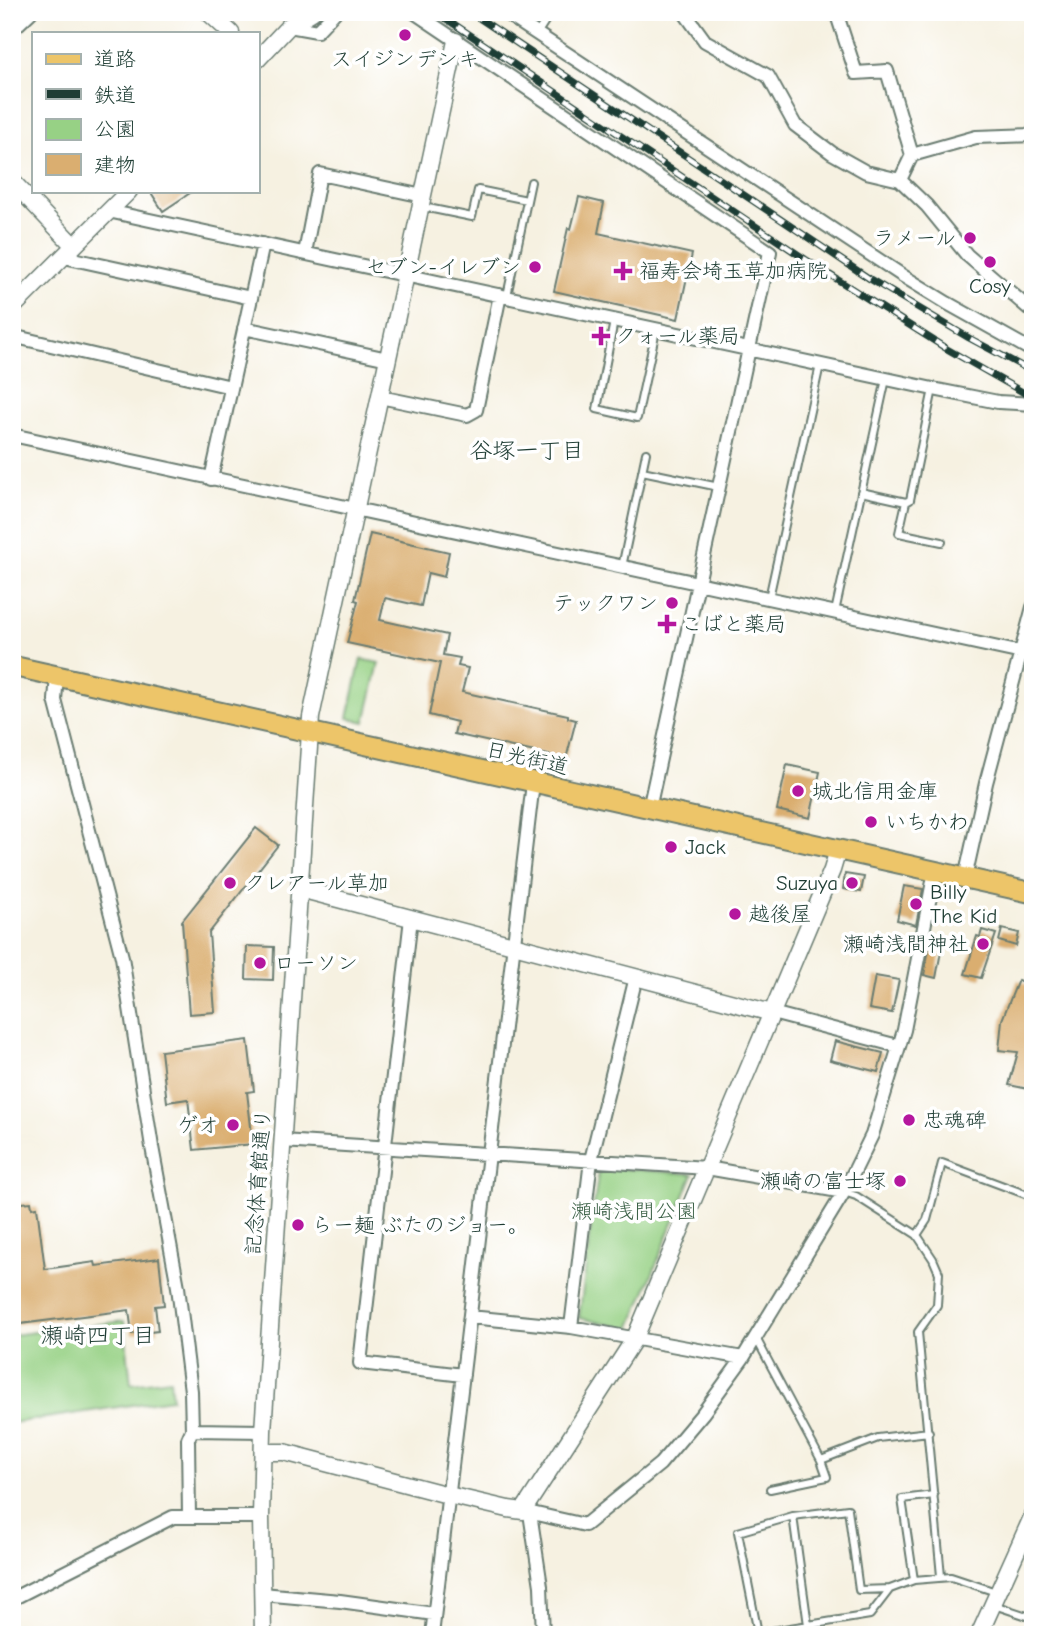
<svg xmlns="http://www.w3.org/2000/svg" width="1045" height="1647" font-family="'Comic Neue','Klee One',sans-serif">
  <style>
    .green { fill: #97d185; stroke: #5b875c; stroke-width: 2 }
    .building { fill: #daae70 }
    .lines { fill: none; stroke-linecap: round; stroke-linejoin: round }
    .service-casing { stroke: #6a7c71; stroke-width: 10 }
    .minor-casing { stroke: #6a7c71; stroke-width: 16 }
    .tertiary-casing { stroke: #6a7c71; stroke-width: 19 }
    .primary-casing { stroke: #6a7c71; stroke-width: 23 }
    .service { stroke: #fff; stroke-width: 6 }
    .minor { stroke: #fff; stroke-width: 12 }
    .tertiary { stroke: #fff; stroke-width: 16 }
    .primary { stroke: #edc569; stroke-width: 19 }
    .rail-casing { stroke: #1f3d34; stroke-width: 7 }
    .rail { stroke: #fff; stroke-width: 4.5; stroke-dasharray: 13; stroke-linecap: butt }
    .poi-dot { fill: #b5179e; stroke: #fff; stroke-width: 2.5 }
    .labels { text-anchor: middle; stroke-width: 7; stroke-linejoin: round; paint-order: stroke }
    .poi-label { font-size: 21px; fill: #1f3d34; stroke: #fff; text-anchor: start }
    .street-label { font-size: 21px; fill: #1f3d34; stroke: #fff }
    .park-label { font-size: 21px; fill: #3d6248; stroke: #fff }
    .neighbourhood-label { font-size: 23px; fill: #1f3d34; stroke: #fff }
  </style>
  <rect width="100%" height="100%" fill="#fff"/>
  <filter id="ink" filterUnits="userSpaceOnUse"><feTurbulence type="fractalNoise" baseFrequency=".0143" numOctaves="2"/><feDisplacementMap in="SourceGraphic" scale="14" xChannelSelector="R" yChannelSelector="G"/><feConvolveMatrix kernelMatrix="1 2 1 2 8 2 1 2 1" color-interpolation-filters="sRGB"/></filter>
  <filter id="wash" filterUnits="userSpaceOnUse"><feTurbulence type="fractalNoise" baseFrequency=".00686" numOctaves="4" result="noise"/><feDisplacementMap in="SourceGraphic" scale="28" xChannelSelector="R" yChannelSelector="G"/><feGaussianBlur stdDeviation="1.57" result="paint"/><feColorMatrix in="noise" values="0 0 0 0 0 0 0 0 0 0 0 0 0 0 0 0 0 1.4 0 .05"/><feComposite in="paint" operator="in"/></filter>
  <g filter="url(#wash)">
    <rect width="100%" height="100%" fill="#f6f1e1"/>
    <path class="green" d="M 361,659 L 379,663 L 365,722 L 348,718 Z
      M 599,1167 L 693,1174 L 630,1329 L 579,1318 Z
      M 124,1321 L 131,1384 L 170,1379 L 172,1399 L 12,1423 L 12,1335 Z"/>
    <g id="blocks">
      <path class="building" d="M 150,191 L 193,191 L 163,211 Z
        M 579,197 L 604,203 L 598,233 L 692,254 L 678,319 L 554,291 L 568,228 L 571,229 Z
        M 370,534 L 449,552 L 444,577 L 428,573 L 421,606 L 385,598 L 380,620 L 447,635 L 443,655 L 460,658 L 458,666 L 468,668 L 462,692 L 568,715 L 568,718 L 576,720 L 566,759 L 454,734 L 457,722 L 429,715 L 440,663 L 347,643 L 358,601 L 355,600 Z
        M 787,765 L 820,772 L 810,818 L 777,810 Z
        M 256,828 L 278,845 L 209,933 L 215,1012 L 189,1014 L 182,921 Z
        M 845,874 L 864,877 L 861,892 L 843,889 Z
        M 904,886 L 923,889 L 916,925 L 897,920 Z
        M 1002,929 L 1019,933 L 1016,946 L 999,941 Z
        M 982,930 L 996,934 L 981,978 L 965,974 L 977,936 L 980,937 Z
        M 930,944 L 942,946 L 936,978 L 924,975 Z
        M 247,946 L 274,947 L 273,980 L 246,979 Z
        M 875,976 L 899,980 L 892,1013 L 869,1009 Z
        M 1018,980 L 1033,987 L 1033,1090 L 1009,1085 L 1018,1052 L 999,1050 L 1002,1020 Z
        M 248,1040 L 254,1091 L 247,1092 L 253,1144 L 194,1150 L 188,1099 L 167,1102 L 161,1051 Z
        M 835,1041 L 883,1053 L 878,1072 L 830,1060 Z
        M 31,1202 L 32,1208 L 37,1207 L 45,1269 L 95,1262 L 96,1266 L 159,1258 L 164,1305 L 155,1306 L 158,1331 L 132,1334 L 129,1310 L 12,1325 L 12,1204 Z"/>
    </g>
  </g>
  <g filter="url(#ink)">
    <use href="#blocks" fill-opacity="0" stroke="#6a7c71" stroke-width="2"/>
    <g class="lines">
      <defs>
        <path id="service" d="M 540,29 L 551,12
          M 423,207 L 472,217 L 478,190 L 527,200
          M 507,296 L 531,182
          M 614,321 L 597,409 L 637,418 L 656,330
          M 933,389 L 910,500 L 906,502 L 899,533 L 942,542
          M 642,471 L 719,487
          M 861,492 L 906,502
          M 622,567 L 646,453
          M 769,598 L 820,365
          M 835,612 L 886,379
          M 844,1192 L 856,1196 L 917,1235 L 933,1259 L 939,1273 L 937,1305 L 918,1332 L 941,1576
          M 917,1235 L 927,1220 L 942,1163 L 1033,1197
          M 756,1338 L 821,1460 L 878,1438 L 929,1432
          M 770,1489 L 827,1477 L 821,1460
          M 793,1516 L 848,1509 L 859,1590 L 890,1589
          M 914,1580 L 902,1499 L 934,1495
          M 994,1605 L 1033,1618
          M 758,1633 L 738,1532 L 793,1516 L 808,1625
          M 747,1635 L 870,1615 L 890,1589 L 914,1580 L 951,1577 L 996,1592"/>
        <path id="minor" d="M 414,12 L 770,252 L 649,809
          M 504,12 L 903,276 L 947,303 L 1033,351
          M 684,12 L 705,41 L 768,76 L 795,125 L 832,153 L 866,172 L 900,180 L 927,206 L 967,255 L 1033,312
          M 836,12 L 856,73 L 887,71 L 912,155
          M 290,24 L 289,26 L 317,31 L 335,12
          M 12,30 L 31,12
          M 900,180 L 912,155 L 976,137 L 1033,135
          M 108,211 L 933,389 L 998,402 L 1033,404
          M 305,253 L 320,174 L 423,196
          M 64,257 L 251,298
          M 244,328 L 388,359
          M 12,336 L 231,387
          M 380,397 L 467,415 L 476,410 L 500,295
          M 12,435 L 1022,653
          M 211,479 L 263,244
          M 57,676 L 55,700 L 122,957 L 152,1147 L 178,1287 L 191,1391 L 192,1430
          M 965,878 L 986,783 L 1033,607
          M 411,918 L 360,1363 L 463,1375
          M 772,1013 L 898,1046
          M 282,1141 L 707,1168 L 844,1192
          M 470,1317 L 571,1327 L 743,1358
          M 571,1327 L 591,1160 L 636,977
          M 523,1511 L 585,1525 L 660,1464 L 703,1413 L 743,1358 L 844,1192 L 872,1135 L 904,1030 L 935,871
          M 530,1513 L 541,1586 L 543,1635
          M 261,1517 L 189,1517 L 188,1439 L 192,1430 L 263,1431
          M 262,1594 L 340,1601 L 434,1614
          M 12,1599 L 173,1517 L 189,1517
          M 432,1635 L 533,783"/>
        <path id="tertiary" d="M 208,12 L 231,33
          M 257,60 L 289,26 L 312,12
          M 12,181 L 74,246
          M 12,308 L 129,191
          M 300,889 L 772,1013
          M 263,1452 L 284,1452 L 448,1495 L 508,1509 L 523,1511 L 635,1338 L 832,870 L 838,850
          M 263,1635 L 261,1517 L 263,1431 L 311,717 L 456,41
          M 979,1635 L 1033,1515"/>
        <path id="primary" d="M 12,666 L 1033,893"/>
      </defs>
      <use href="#service" class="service-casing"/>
      <use href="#minor" class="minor-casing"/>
      <use href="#tertiary" class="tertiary-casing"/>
      <use href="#primary" class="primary-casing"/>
      <use href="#service" class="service"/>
      <use href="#minor" class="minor"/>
      <use href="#tertiary" class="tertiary"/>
      <use href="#primary" class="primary"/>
      <defs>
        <path id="rail" d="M 436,12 L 805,259 L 947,349 L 1033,398
          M 470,12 L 870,279 L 969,338 L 1033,372"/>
      </defs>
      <use href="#rail" class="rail-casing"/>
      <use href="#rail" class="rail"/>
    </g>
  </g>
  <g class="poi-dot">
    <circle cx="405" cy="35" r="7"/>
    <circle cx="970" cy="238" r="7"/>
    <circle cx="990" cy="262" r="7"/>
    <circle cx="535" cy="267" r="7"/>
    <path d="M619.5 260.5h7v7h7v7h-7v7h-7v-7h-7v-7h7z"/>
    <path d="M597.5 325.5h7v7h7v7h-7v7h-7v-7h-7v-7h7z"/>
    <circle cx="672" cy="603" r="7"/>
    <path d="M663.5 613.5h7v7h7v7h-7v7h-7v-7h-7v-7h7z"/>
    <circle cx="798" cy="791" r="7"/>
    <circle cx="871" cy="822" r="7"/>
    <circle cx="671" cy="847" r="7"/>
    <circle cx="230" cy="883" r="7"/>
    <circle cx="852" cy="883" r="7"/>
    <circle cx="916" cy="904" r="7"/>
    <circle cx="735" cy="914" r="7"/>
    <circle cx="983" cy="944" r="7"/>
    <circle cx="260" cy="963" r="7"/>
    <circle cx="909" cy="1120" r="7"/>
    <circle cx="233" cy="1125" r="7"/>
    <circle cx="900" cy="1181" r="7"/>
    <circle cx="298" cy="1225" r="7"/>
  </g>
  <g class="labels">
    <g class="poi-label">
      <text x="405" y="66" text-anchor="middle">スイジンデンキ</text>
      <text x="956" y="245" text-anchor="end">ラメール</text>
      <text x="521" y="274" text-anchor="end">セブン-イレブン</text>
      <text x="639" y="278">福寿会埼玉草加病院</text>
      <text x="990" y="293" text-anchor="middle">Cosy</text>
      <text x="615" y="343">クォール薬局</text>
      <text x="658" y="610" text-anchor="end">テックワン</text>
      <text x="681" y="631">こばと薬局</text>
      <text x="812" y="798">城北信用金庫</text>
      <text x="885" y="829">いちかわ</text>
      <text x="685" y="854">Jack</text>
      <text x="244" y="890">クレアール草加</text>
      <text x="838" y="890" text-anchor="end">Suzuya</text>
      <text x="930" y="899">Billy<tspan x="930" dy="24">The Kid</tspan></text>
      <text x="749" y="921">越後屋</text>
      <text x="969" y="951" text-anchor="end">瀬崎浅間神社</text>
      <text x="274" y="970">ローソン</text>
      <text x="923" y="1127">忠魂碑</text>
      <text x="219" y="1132" text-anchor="end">ゲオ</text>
      <text x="886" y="1188" text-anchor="end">瀬崎の富士塚</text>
      <text x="312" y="1232">らー麺 ぶたのジョー。</text>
    </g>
    <g class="street-label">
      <text transform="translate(527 758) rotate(13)" y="7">日光街道</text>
      <text transform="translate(258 1182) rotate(-86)" y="7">記念体育館通り</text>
    </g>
    <g class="park-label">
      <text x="634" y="1218">瀬崎浅間公園</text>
    </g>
    <g class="neighbourhood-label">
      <text x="527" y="458">谷塚一丁目</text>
      <text x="98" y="1343">瀬崎四丁目</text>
    </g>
  </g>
  <rect width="1045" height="1647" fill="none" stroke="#fff" stroke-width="42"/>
  <rect x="32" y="32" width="228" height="161" fill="#ffffff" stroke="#a5b1ae" stroke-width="2"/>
  <rect x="46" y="54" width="35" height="10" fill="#edc569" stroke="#a5b1ae" stroke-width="2"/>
  <text x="94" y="66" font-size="21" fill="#1f3d34">道路</text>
  <rect x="46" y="89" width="35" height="10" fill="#1f3d34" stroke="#a5b1ae" stroke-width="2"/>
  <text x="94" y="102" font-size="21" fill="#1f3d34">鉄道</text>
  <rect x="46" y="119" width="35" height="21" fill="#97d185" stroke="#a5b1ae" stroke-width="2"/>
  <text x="94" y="136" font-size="21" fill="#1f3d34">公園</text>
  <rect x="46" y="154" width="35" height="21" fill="#daae70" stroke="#a5b1ae" stroke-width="2"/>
  <text x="94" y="172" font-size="21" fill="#1f3d34">建物</text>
</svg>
